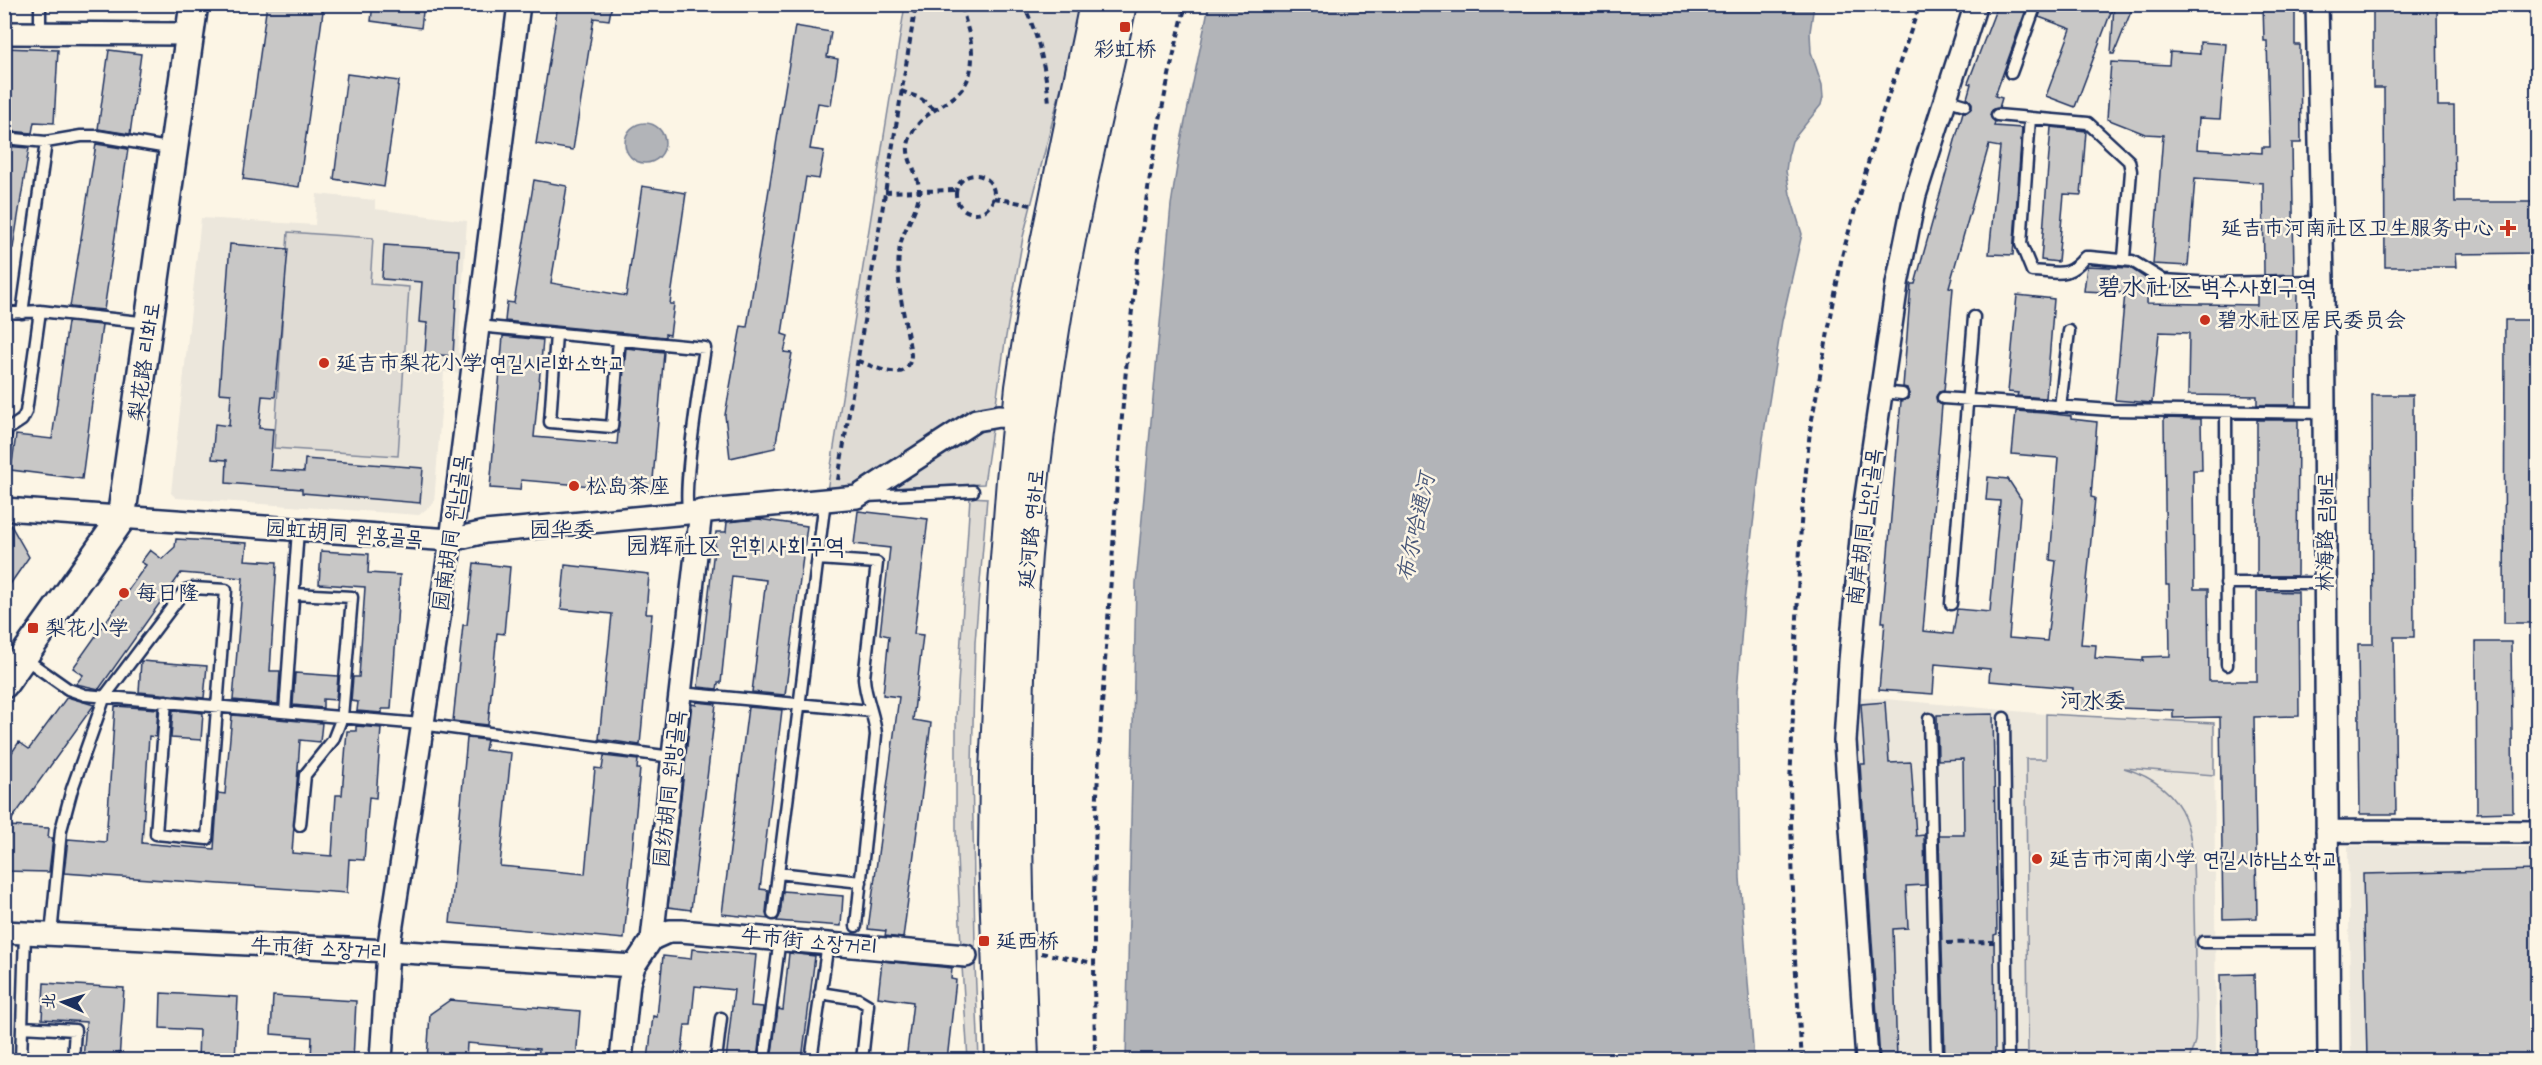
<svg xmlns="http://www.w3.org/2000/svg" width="2542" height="1065" font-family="Mali,'LXGW WenKai TC','Poor Story',sans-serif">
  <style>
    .built { fill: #ece7dc }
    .green { fill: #dfdbd4; stroke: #7d8599; stroke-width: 1.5 }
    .water { fill: #b2b4b8; stroke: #767f94; stroke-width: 1.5 }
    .building { fill: #c8c7c6; stroke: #1b2f5e; stroke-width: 1.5 }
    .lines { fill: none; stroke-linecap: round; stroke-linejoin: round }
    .service-casing { stroke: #1b2f5e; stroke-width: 15 }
    .minor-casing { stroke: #1b2f5e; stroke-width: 26 }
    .tertiary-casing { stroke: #1b2f5e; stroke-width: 32 }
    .secondary-casing { stroke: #1b2f5e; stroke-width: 34 }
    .path { stroke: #1b2f5e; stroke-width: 4; stroke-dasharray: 6 4.5; stroke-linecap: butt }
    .service { stroke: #fcf5e5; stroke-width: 10 }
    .minor { stroke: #fcf5e5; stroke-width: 21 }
    .tertiary { stroke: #fcf5e5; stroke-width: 27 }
    .secondary { stroke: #fcf5e5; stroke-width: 30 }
    .poi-dot { fill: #c8321e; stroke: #fcf5e5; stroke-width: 2 }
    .labels { text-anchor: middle; stroke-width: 5; stroke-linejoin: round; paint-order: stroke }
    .poi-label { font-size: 21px; fill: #1b2f5e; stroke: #fcf5e5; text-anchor: start }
    .street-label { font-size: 21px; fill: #1b2f5e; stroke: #fcf5e5 }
    .water-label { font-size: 22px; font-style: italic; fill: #485779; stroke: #fcf5e5 }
    .neighbourhood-label { font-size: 22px; fill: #1b2f5e; stroke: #fcf5e5 }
    .quarter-label { font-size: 24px; fill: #1b2f5e; stroke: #fcf5e5 }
  </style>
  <rect width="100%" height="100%" fill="#fcf5e5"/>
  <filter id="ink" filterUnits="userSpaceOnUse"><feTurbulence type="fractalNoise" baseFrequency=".0167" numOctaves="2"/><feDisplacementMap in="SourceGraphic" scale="12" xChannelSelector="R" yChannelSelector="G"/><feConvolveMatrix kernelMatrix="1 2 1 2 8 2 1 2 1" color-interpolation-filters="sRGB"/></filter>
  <g filter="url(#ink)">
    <path class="built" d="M 317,194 L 375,200 L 375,209 L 467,221 L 458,353 L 464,354 L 462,374 L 444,372 L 434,503 L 419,515 L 176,498 L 171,493 L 201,218 L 315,225 Z
      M 1854,696 L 2046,714 L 2214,723 L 2216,1060 L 1870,1060 L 1853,750 Z
      M 2348,846 L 2537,847 L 2537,1060 L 2351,1060 Z"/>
    <path class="green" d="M 905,5 L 1082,5 L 1023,237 L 1005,342 L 984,484 L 827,491 Z
      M 288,232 L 373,238 L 370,284 L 409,287 L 398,456 L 274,448 Z
      M 970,497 L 987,498 L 975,642 L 972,765 L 975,946 L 961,947 L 956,833 L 956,717 Z
      M 2046,714 L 2214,723 L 2214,775 L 2124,768 C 2199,791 2193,845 2194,911 C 2195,946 2195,982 2196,1017 L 2195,1041 L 2189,1060 L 2028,1060 L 2026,759 L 2046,759 Z
      M 975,964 L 979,1060 L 968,1060 L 962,966 Z"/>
    <path class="water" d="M 1209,5 L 1814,5 L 1810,32 L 1811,52 L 1822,85 L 1823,97 L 1821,105 L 1792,141 L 1788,156 L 1786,171 L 1790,194 L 1802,234 L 1782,321 L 1763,439 L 1744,602 L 1737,691 L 1740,878 L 1754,1060 L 1126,1060 L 1136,583 L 1171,205 L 1181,141 Z
      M625 143a20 20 0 1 1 40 0a20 20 0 1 1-40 0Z"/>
    <path class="building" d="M 267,4 L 324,4 L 299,187 L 243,179 Z
      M 373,4 L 424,4 L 421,28 L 371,21 Z
      M 558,4 L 612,4 L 609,20 L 594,18 L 573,150 L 536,144 Z
      M 1998,4 L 2028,4 L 1995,96 L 2002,98 L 1999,108 L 1993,109 L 1990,115 L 1995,122 L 1994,126 L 2022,128 L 2013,255 L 1989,254 L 2000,147 L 1989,145 L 1949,287 L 1953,288 L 1944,391 L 1939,392 L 1936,397 L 1937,402 L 1942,405 L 1923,631 L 1953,634 L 1957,609 L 1990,612 L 2000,501 L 1986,500 L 1988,477 L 2008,479 L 2021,499 L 2009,638 L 2047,641 L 2056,561 L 2050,560 L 2058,458 L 2012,454 L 2016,411 L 2044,413 L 2071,416 L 2071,419 L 2097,422 L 2091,497 L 2095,498 L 2081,644 L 2096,645 L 2095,658 L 2143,661 L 2143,657 L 2170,656 L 2169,585 L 2166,585 L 2164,418 L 2201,419 L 2202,470 L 2193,470 L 2194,589 L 2208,589 L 2209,681 L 2257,681 L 2257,591 L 2298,592 L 2299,716 L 2254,717 L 2257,918 L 2223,919 L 2220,717 L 2173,718 L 2173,710 L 2091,707 L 2091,710 L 2072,709 L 2073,688 L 1989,681 L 1990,669 L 1935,664 L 1933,694 L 1879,690 L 1885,622 L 1882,622 L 1901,401 L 1908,399 L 1909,394 L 1907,388 L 1903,387 L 1911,284 L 1915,284 L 1963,112 L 1967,112 L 1972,108 L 1972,103 L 1967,98 L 1971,84 L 1968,83 Z
      M 2043,4 L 2114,4 L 2075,107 L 2046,96 L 2071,29 L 2039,17 Z
      M 2114,4 L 2134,4 L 2114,54 L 2111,54 Z
      M 2263,4 L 2295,4 L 2295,45 L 2300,45 L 2301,143 L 2292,143 L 2294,274 L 2264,275 L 2263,183 L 2195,178 L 2188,266 L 2153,264 L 2163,135 L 2145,134 L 2107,119 L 2111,62 L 2169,65 L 2170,52 L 2200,54 L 2200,42 L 2226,44 L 2220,119 L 2199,118 L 2197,149 L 2262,153 L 2262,147 L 2270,147 L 2267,41 L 2264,41 Z
      M 2373,4 L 2437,4 L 2438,106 L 2454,106 L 2455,202 L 2538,202 L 2538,253 L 2455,254 L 2456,267 L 2385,267 L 2384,88 L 2373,88 Z
      M 795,26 L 831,32 L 827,57 L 838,59 L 831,105 L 818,103 L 810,149 L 824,151 L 819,179 L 806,177 L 782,334 L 788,336 L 784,352 L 792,353 L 775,448 L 730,458 L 725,415 L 741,326 L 747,327 Z
      M 4,48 L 58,50 L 54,123 L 34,122 L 32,133 L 10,131 L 12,103 L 4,103 Z
      M 109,50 L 141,54 L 130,134 L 98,129 Z
      M 347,74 L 399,81 L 384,187 L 334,179 Z
      M 2051,127 L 2086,131 L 2081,195 L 2064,194 L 2058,262 L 2041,260 Z
      M 96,144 L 128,149 L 104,310 L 70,307 Z
      M 4,146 L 29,148 L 13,248 L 4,248 Z
      M 534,180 L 567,186 L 551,283 L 626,296 L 642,186 L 686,193 L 670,304 L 674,304 L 670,335 L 665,334 L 665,337 L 505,321 L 507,302 L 514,303 Z
      M 230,244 L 288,249 L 275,397 L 262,396 L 259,428 L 273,429 L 270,470 L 304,472 L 305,459 L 423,468 L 420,503 L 302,493 L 302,489 L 226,483 L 227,460 L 212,459 L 215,424 L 229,426 L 231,394 L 219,393 Z
      M 384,245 L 459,250 L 453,356 L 425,354 L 427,323 L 419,322 L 422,282 L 382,279 Z
      M 2087,266 L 2130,268 L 2148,280 L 2147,303 L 2257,305 L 2257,290 L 2297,289 L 2296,405 L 2257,405 L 2257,396 L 2188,395 L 2189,333 L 2159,332 L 2152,403 L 2115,400 L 2125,293 L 2084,291 Z
      M 2017,295 L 2054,299 L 2046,398 L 2017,396 L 2018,393 L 2008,392 Z
      M 2505,320 L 2538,320 L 2538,623 L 2504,623 Z
      M 68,322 L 102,325 L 82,479 L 11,470 L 16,435 L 52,439 Z
      M 503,336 L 543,340 L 534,437 L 617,444 L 626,348 L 664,352 L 652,491 L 521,480 L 520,490 L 490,488 Z
      M 2372,395 L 2413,395 L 2414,637 L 2394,637 L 2396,814 L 2360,814 L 2358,644 L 2373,644 Z
      M 2257,420 L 2298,420 L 2297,576 L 2257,576 Z
      M 858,511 L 928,519 L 914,634 L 923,635 L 913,720 L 931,723 L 903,938 L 885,936 L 886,931 L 868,929 L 899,697 L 883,695 L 889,636 L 880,634 L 890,548 L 854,544 Z
      M 758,519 L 807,526 L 785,695 L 752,692 L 766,580 L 732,576 L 721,683 L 718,683 L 717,689 L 698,687 L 716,532 L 726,532 L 727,522 Z
      M 4,522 L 9,522 L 29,557 L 4,593 Z
      M 176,539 L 247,543 L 245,560 L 277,562 L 270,671 L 280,671 L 278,704 L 233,700 L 243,578 L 181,573 L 99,689 L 76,684 L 83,675 L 73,668 L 146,565 L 141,562 L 150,550 L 162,559 L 175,547 Z
      M 321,551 L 369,554 L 368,573 L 400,575 L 391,709 L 382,709 L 382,713 L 357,711 L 358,702 L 351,701 L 353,677 L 359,677 L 365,587 L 319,584 Z
      M 474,563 L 510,567 L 504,634 L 497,633 L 488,725 L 453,721 L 463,625 L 467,625 Z
      M 565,565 L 649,574 L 646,614 L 652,614 L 640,745 L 599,739 L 612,614 L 561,609 Z
      M 2476,642 L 2511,642 L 2513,812 L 2477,813 Z
      M 141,661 L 207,666 L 204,698 L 139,692 Z
      M 295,673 L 338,676 L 336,700 L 323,699 L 323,708 L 293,705 Z
      M 67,697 L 94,705 L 7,826 L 49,828 L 48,838 L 53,838 L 49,872 L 4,871 L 4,764 L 19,742 L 29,749 Z
      M 696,702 L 716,704 L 691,910 L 668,907 L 692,704 L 696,705 Z
      M 1885,702 L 1889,763 L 1911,762 L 1916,836 L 1924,835 L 1925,885 L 1906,886 L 1908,928 L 1893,929 L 1897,1060 L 1880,1060 L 1860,764 L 1865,764 L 1861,704 Z
      M 115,706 L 158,709 L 156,737 L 149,736 L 142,843 L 176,846 L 214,849 L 218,793 L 225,794 L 232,715 L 322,723 L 320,742 L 300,740 L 292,853 L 332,856 L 336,795 L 342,795 L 347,731 L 356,731 L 356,726 L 381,728 L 376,798 L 369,797 L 364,860 L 349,859 L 347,893 L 64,873 L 68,839 L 106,842 Z
      M 748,707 L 782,710 L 760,889 L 768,890 L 766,913 L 768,919 L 722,914 Z
      M 173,710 L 203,713 L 201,740 L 171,738 Z
      M 1993,714 L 1997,934 L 1994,935 L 1995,1060 L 1945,1060 L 1939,835 L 1964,835 L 1963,759 L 1938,760 L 1937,715 Z
      M 467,738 L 487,740 L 485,750 L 511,753 L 500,866 L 585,874 L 595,768 L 602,769 L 604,756 L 638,760 L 637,769 L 640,769 L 624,939 L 450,923 Z
      M 2538,870 L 2538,1060 L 2367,1060 L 2363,874 Z
      M 783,891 L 843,896 L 841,926 L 777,921 L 780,915 Z
      M 692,949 L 756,955 L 751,1006 L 763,1007 L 757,1060 L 726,1060 L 734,990 L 695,986 L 691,1025 L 685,1025 L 681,1060 L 648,1060 L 653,1016 L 657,1017 L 663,956 L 691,959 Z
      M 789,953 L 815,956 L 802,1060 L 771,1060 L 778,1009 L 783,1010 Z
      M 882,961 L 952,968 L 951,979 L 956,980 L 947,1060 L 906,1060 L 913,1002 L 878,997 Z
      M 2254,974 L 2256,1060 L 2222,1060 L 2220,975 Z
      M 44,983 L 124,988 L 119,1060 L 83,1060 L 86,1022 L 42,1019 Z
      M 161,993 L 238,997 L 235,1060 L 198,1060 L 199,1030 L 160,1028 Z
      M 273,996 L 356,1001 L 353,1060 L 311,1060 L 312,1037 L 271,1034 Z
      M 450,1000 L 580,1011 L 576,1060 L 538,1060 L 539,1049 L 467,1043 L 466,1060 L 427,1060 L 430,1014 Z"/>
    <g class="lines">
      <defs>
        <path id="service" d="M 40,33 L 40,4
          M 2011,73 L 2036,4
          M 1945,99 L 1965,105
          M 1997,115 L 2088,123 L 2129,161 L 2131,171 L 2124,258
          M 2030,118 L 2021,244 L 2032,271 C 2058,272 2067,279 2085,257 L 2090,257 L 2132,261 L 2163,280 L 2214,283 L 2323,281
          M 4,138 L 46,142 L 81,136 L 97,136 L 174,149
          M 4,313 L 40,311 L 149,323
          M 22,313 L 46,142
          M 478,326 L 705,348 C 701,374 681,496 689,512
          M 556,334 L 550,422 L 612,427 L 619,340
          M 1881,392 L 1902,394
          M 1943,398 L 2111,410 L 2324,413
          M 2060,407 L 2069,331
          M 2226,412 L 2227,665
          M 4,441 L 7,430 L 22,420 L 26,412 L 40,311
          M 866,496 L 973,491
          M 818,559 L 877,563 L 864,678 C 865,698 875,716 876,735 L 856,926
          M 2226,583 L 2325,583
          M 294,594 L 352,597 L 342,717 L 333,740 L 305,775 L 300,825
          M 1951,604 L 1974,317
          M 24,658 L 68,689 L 85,695 L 421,724 L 672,757
          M 680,693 L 871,711
          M 285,712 L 298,530
          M 2004,718 L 2008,1060
          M 1929,719 L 1937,1060
          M 778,873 L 861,882
          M 773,914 L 825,500
          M 51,935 L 61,830 L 72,789 L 105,696 L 185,590 L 193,588 L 226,590 L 207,839 L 156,834 L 166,701
          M 2203,942 L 2328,942
          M 820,993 L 858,999 L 868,1005 L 862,1060
          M 22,1027 L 75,1030 L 73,1060
          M 21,1060 L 25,934
          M 509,1060 L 509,1059
          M 716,1060 L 721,1018
          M 764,1060 L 780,938
          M 811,1060 L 828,943"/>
        <path id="minor" d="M 2317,4 L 2323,281 L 2329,1060
          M 4,33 L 190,34
          M 4,509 L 451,540 L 485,532 L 857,497 L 976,420 L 999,416 L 1019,417
          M 2327,831 L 2538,832
          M 4,932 L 388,951 L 634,966
          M 652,939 L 670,931 L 681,931 L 966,956
          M 381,1060 L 388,951 L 451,540 L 519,4
          M 621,1060 L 629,983 L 634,966 L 652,939 L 701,511
          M 1867,1060 L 1845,741 L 1850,661 L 1863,517 L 1897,284 L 1915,195 L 1976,4"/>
        <path id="tertiary" d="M 4,684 L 121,519 L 194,4"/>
        <path id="secondary" d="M 1001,1060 L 994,856 L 995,771 L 1004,585 L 1012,480 L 1021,387 L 1035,296 L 1095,4
          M 1023,1060 C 1019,945 1015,829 1018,713 C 1020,588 1034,452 1054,329 C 1071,220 1098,113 1121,4"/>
      </defs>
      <use href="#service" class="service-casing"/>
      <use href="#minor" class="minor-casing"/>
      <use href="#tertiary" class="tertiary-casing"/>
      <use href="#secondary" class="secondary-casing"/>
      <path class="path" d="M 1023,4 C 1038,33 1046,70 1049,103
        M 901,91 L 920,98 L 934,109
        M956 194a19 19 0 1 1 38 0a19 19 0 1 1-38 0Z
        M 885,192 L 955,190
        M 994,198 L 1031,205
        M 858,361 C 876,367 909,386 911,355 C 906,321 894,281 900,246 C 903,229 920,207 919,190 C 919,171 902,158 910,138 C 925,99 973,109 972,54 C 972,37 964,21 962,4
        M 838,480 L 916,4
        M 1947,943 L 1994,942
        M 1041,953 L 1094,963
        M 1095,1060 C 1094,980 1093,900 1096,820 C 1099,735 1106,650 1112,564 C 1123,376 1138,188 1186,4
        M 1802,1060 L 1795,960 L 1790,785 L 1801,523 L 1810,430 L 1842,256 L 1881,117 L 1920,4"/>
      <use href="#service" class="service"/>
      <use href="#minor" class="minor"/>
      <use href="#tertiary" class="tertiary"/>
      <use href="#secondary" class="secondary"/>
    </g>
  </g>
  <g class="poi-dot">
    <rect x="1119" y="21" width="12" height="12" rx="3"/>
    <path d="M2505 219h6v6h6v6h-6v6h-6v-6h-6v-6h6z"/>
    <circle cx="2205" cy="320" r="6"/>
    <circle cx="324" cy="363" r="6"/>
    <circle cx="574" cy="486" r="6"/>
    <circle cx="124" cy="593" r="6"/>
    <rect x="27" y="622" width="12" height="12" rx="3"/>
    <circle cx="2037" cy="859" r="6"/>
    <rect x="978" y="935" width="12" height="12" rx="3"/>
  </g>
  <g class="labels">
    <g class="poi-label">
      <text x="1125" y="56" text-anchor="middle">彩虹桥</text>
      <text x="2494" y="235" text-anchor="end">延吉市河南社区卫生服务中心</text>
      <text x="2217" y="327">碧水社区居民委员会</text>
      <text x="336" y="370">延吉市梨花小学 연길시리화소학교</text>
      <text x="586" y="493">松岛茶座</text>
      <text x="136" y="600">每日隆</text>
      <text x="45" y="635">梨花小学</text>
      <text x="2049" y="866">延吉市河南小学 연길시하남소학교</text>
      <text x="996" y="948">延西桥</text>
    </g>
    <g class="street-label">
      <text transform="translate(144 362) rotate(-82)" y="7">梨花路 리화로</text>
      <text transform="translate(1864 527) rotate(-83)" y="7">南岸胡同 남안골목</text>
      <text transform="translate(1031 529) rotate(-85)" y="7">延河路 연하로</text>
      <text transform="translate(2325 532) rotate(-90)" y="7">林海路 림해로</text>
      <text transform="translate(344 533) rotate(4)" y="7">园虹胡同 원홍골목</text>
      <text transform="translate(451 533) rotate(-82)" y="7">园南胡同 원남골목</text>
      <text transform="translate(669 789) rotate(-84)" y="7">园纺胡同 원방골목</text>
      <text transform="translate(809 941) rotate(5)" y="7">牛市街 소장거리</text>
      <text transform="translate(319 948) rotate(3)" y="7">牛市街 소장거리</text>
    </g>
    <g class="water-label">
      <text transform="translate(1415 527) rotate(-78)" y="8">布尔哈通河</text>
    </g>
    <g class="neighbourhood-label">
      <text x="562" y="537">园华委</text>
      <text x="2093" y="708">河水委</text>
    </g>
    <g class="quarter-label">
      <text x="2207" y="295">碧水社区 벽수사회구역</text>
      <text x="735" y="554">园辉社区 원휘사회구역</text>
    </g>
  </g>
  <rect width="2542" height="1065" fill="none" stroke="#fcf5e5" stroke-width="24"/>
  <rect x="12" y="12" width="2518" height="1041" fill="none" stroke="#1b2f5e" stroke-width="2" filter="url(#ink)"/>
  <g transform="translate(63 1002) rotate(274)" stroke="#fcf5e5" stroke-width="4.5" paint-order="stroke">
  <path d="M0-4.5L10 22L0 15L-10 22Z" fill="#1b2f5e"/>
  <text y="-9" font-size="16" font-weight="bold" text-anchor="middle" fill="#1b2f5e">北</text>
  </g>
</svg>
